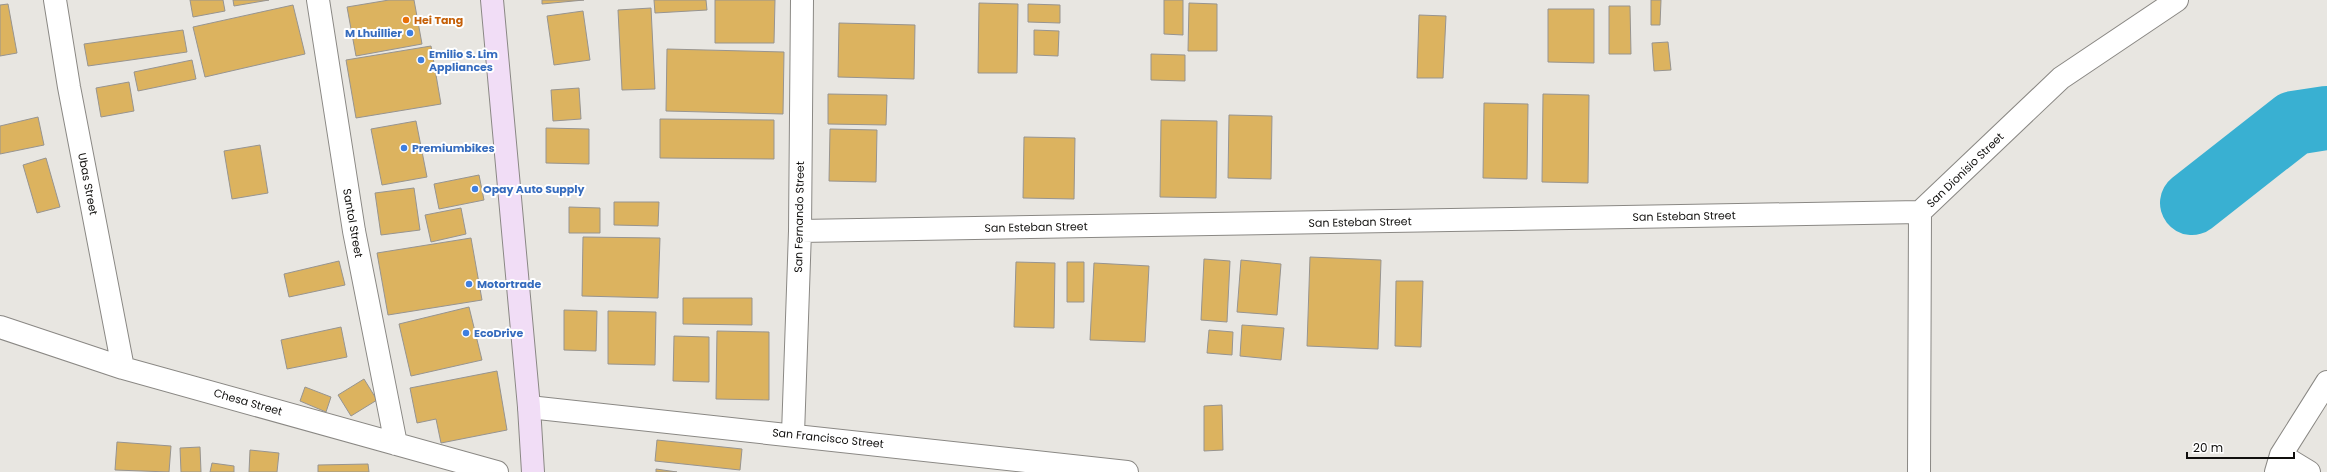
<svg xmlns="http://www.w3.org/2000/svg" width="2327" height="472" font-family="Poppins,sans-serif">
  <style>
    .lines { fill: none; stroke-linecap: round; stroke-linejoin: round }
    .river { stroke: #39b0d2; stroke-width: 64 }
    .building { fill: #dcb35f; stroke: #979490 }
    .minor-casing { stroke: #8a8884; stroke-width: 24 }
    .secondary-casing { stroke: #8a8884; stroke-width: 24 }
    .minor { stroke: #fff; stroke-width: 22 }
    .secondary { stroke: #f1ddf6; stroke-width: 22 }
    .food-dot { fill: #e8710a; stroke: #fff; stroke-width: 1.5 }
    .shop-dot { fill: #3f7fe0; stroke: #fff; stroke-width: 1.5 }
    .labels { text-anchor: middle; stroke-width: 4; stroke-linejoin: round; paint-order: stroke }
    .food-label { font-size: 11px; font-weight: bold; fill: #c56008; stroke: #fff; text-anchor: start }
    .shop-label { font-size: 11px; font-weight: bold; fill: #366cbe; stroke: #fff; text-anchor: start }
    .street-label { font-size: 11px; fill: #100f0d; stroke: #fff }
  </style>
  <rect width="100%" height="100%" fill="#e8e6e1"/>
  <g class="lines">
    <path class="river" d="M 2192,203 L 2294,123 L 2327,118"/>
  </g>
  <path class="building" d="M 190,0 L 223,0 L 225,11 L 193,17 Z
    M 233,0 L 269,0 L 234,6 Z
    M 389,0 L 414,0 L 422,44 L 356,56 L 347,7 Z
    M 542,0 L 584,0 L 542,4 Z
    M 654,0 L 706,0 L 707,10 L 655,13 Z
    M 715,0 L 775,0 L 774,43 L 715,43 Z
    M 1164,0 L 1183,0 L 1183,35 L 1164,34 Z
    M 1651,0 L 1661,0 L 1660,25 L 1651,25 Z
    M 979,3 L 1018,4 L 1017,73 L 978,73 Z
    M 1189,3 L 1217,4 L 1217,51 L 1188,51 Z
    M 8,4 L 17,53 L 0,56 L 0,5 Z
    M 1028,4 L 1060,5 L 1060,23 L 1028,22 Z
    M 293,5 L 305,54 L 205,77 L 193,27 Z
    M 1609,6 L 1630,6 L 1631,54 L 1609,54 Z
    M 651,8 L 655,89 L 622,90 L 618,10 Z
    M 1548,9 L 1594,9 L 1594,63 L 1548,62 Z
    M 583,11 L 590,60 L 554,65 L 547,16 Z
    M 1419,15 L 1446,16 L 1443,78 L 1417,78 Z
    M 839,23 L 915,25 L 914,79 L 838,77 Z
    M 183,30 L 187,52 L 88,66 L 84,44 Z
    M 1034,30 L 1059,31 L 1058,56 L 1034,55 Z
    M 1668,42 L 1671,70 L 1654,71 L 1652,43 Z
    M 431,46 L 441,104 L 356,118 L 346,60 Z
    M 667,49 L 784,52 L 783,114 L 666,111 Z
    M 1151,54 L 1185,55 L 1185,81 L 1151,80 Z
    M 192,60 L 196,79 L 138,91 L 134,72 Z
    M 129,82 L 134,111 L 101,117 L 96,88 Z
    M 579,88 L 581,119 L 553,121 L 551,90 Z
    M 828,94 L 887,95 L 886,125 L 828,124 Z
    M 1543,94 L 1589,95 L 1588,183 L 1542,182 Z
    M 1484,103 L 1528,104 L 1527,179 L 1483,178 Z
    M 1229,115 L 1272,116 L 1271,179 L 1228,178 Z
    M 38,117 L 44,145 L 0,154 L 0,126 Z
    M 660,119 L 774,120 L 774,159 L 660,158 Z
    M 1161,120 L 1217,121 L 1216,198 L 1160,197 Z
    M 416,121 L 427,177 L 382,185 L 371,129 Z
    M 546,128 L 589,129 L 589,164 L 546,163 Z
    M 830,129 L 877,130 L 876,182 L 829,181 Z
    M 1024,137 L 1075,138 L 1074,199 L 1023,198 Z
    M 260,145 L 268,193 L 232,199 L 224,151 Z
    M 46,158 L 60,207 L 37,213 L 23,165 Z
    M 479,175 L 484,200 L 439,209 L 434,184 Z
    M 414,188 L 420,230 L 381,235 L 375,193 Z
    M 614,202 L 659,202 L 658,226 L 614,225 Z
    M 569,207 L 600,208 L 600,233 L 569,233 Z
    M 461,208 L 466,234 L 431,242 L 425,215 Z
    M 583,237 L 660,238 L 658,298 L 582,296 Z
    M 471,238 L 482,300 L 388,315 L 377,253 Z
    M 1310,257 L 1381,260 L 1378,349 L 1307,346 Z
    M 1204,259 L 1230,261 L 1227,322 L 1201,320 Z
    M 1241,260 L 1281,264 L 1277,315 L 1237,312 Z
    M 339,261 L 345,285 L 289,297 L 284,274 Z
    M 1016,262 L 1055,263 L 1054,328 L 1014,327 Z
    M 1067,262 L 1084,262 L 1084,302 L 1067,302 Z
    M 1094,263 L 1149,266 L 1145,342 L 1090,340 Z
    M 1396,281 L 1423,281 L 1421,347 L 1395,346 Z
    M 683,298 L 752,298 L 752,325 L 683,324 Z
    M 469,307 L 482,360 L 411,376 L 399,324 Z
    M 564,310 L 597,311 L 596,351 L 564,350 Z
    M 608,311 L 656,312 L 655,365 L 608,364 Z
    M 1242,325 L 1284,328 L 1281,360 L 1240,356 Z
    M 341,327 L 347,357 L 287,369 L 281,340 Z
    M 1209,330 L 1233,332 L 1232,355 L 1207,353 Z
    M 717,331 L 769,332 L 769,400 L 716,399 Z
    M 674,336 L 709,337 L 709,382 L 673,381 Z
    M 497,371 L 507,430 L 441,443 L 436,419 L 417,423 L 410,388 Z
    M 364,379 L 377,400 L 351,416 L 338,395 Z
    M 305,387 L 331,397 L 326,412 L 300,401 Z
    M 1222,405 L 1223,450 L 1204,451 L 1204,406 Z
    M 657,440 L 742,449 L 740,470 L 655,461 Z
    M 117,442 L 171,446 L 169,472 L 115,470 Z
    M 200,447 L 201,472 L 181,472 L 180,448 Z
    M 250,450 L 279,453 L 277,472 L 249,472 Z
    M 212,463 L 234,466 L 234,472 L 210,472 Z
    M 368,464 L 369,472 L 318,472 L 318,465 Z
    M 656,469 L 677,472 L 656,472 Z"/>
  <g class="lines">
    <defs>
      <path id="minor" d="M 55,0 L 69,87 L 123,368
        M 318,0 L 354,231 L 396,444
        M 800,231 L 1920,212
        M 0,327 L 123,368 L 497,472
        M 529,407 L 1127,472
        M 793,434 L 800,231 L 802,0
        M 2281,455 L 2309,472
        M 1919,472 L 1920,212 L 2061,78 L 2177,0
        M 2276,472 L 2281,455 L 2327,382"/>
      <path id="secondary" d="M 492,0 L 529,407 L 533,472"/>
    </defs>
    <use href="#minor" class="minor-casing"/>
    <use href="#secondary" class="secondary-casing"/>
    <use href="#minor" class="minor"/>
    <use href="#secondary" class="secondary"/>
  </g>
  <circle class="food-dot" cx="406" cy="20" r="4"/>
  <g class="shop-dot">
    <circle cx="410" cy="33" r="4"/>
    <circle cx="421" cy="60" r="4"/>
    <circle cx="404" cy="148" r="4"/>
    <circle cx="475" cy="189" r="4"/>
    <circle cx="469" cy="284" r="4"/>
    <circle cx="466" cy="333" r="4"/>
  </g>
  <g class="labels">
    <g class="food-label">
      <text x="414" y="24">Hei Tang</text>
    </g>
    <g class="shop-label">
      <text x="402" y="37" text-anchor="end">M Lhuillier</text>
      <text x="429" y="58">Emilio S. Lim<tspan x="429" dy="13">Appliances</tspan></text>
      <text x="412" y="152">Premiumbikes</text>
      <text x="483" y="193">Opay Auto Supply</text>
      <text x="477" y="288">Motortrade</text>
      <text x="474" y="337">EcoDrive</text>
    </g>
    <g class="street-label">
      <text transform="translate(1965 170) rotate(-44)" y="4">San Dionisio Street</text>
      <text transform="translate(88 184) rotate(79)" y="4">Ubas Street</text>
      <text transform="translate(1684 216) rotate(-1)" y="4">San Esteban Street</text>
      <text transform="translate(799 217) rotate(-89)" y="4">San Fernando Street</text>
      <text transform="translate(1360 222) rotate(-1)" y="4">San Esteban Street</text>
      <text transform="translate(353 223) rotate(80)" y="4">Santol Street</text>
      <text transform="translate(1036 227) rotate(-1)" y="4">San Esteban Street</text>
      <text transform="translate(248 402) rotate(16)" y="4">Chesa Street</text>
      <text transform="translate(828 438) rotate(6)" y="4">San Francisco Street</text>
    </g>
  </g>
  <path d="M2187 452v6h107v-6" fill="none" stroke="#100f0d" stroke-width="2"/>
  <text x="2193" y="452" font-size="12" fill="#100f0d" stroke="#ffffff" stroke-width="3" paint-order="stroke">20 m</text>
</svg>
